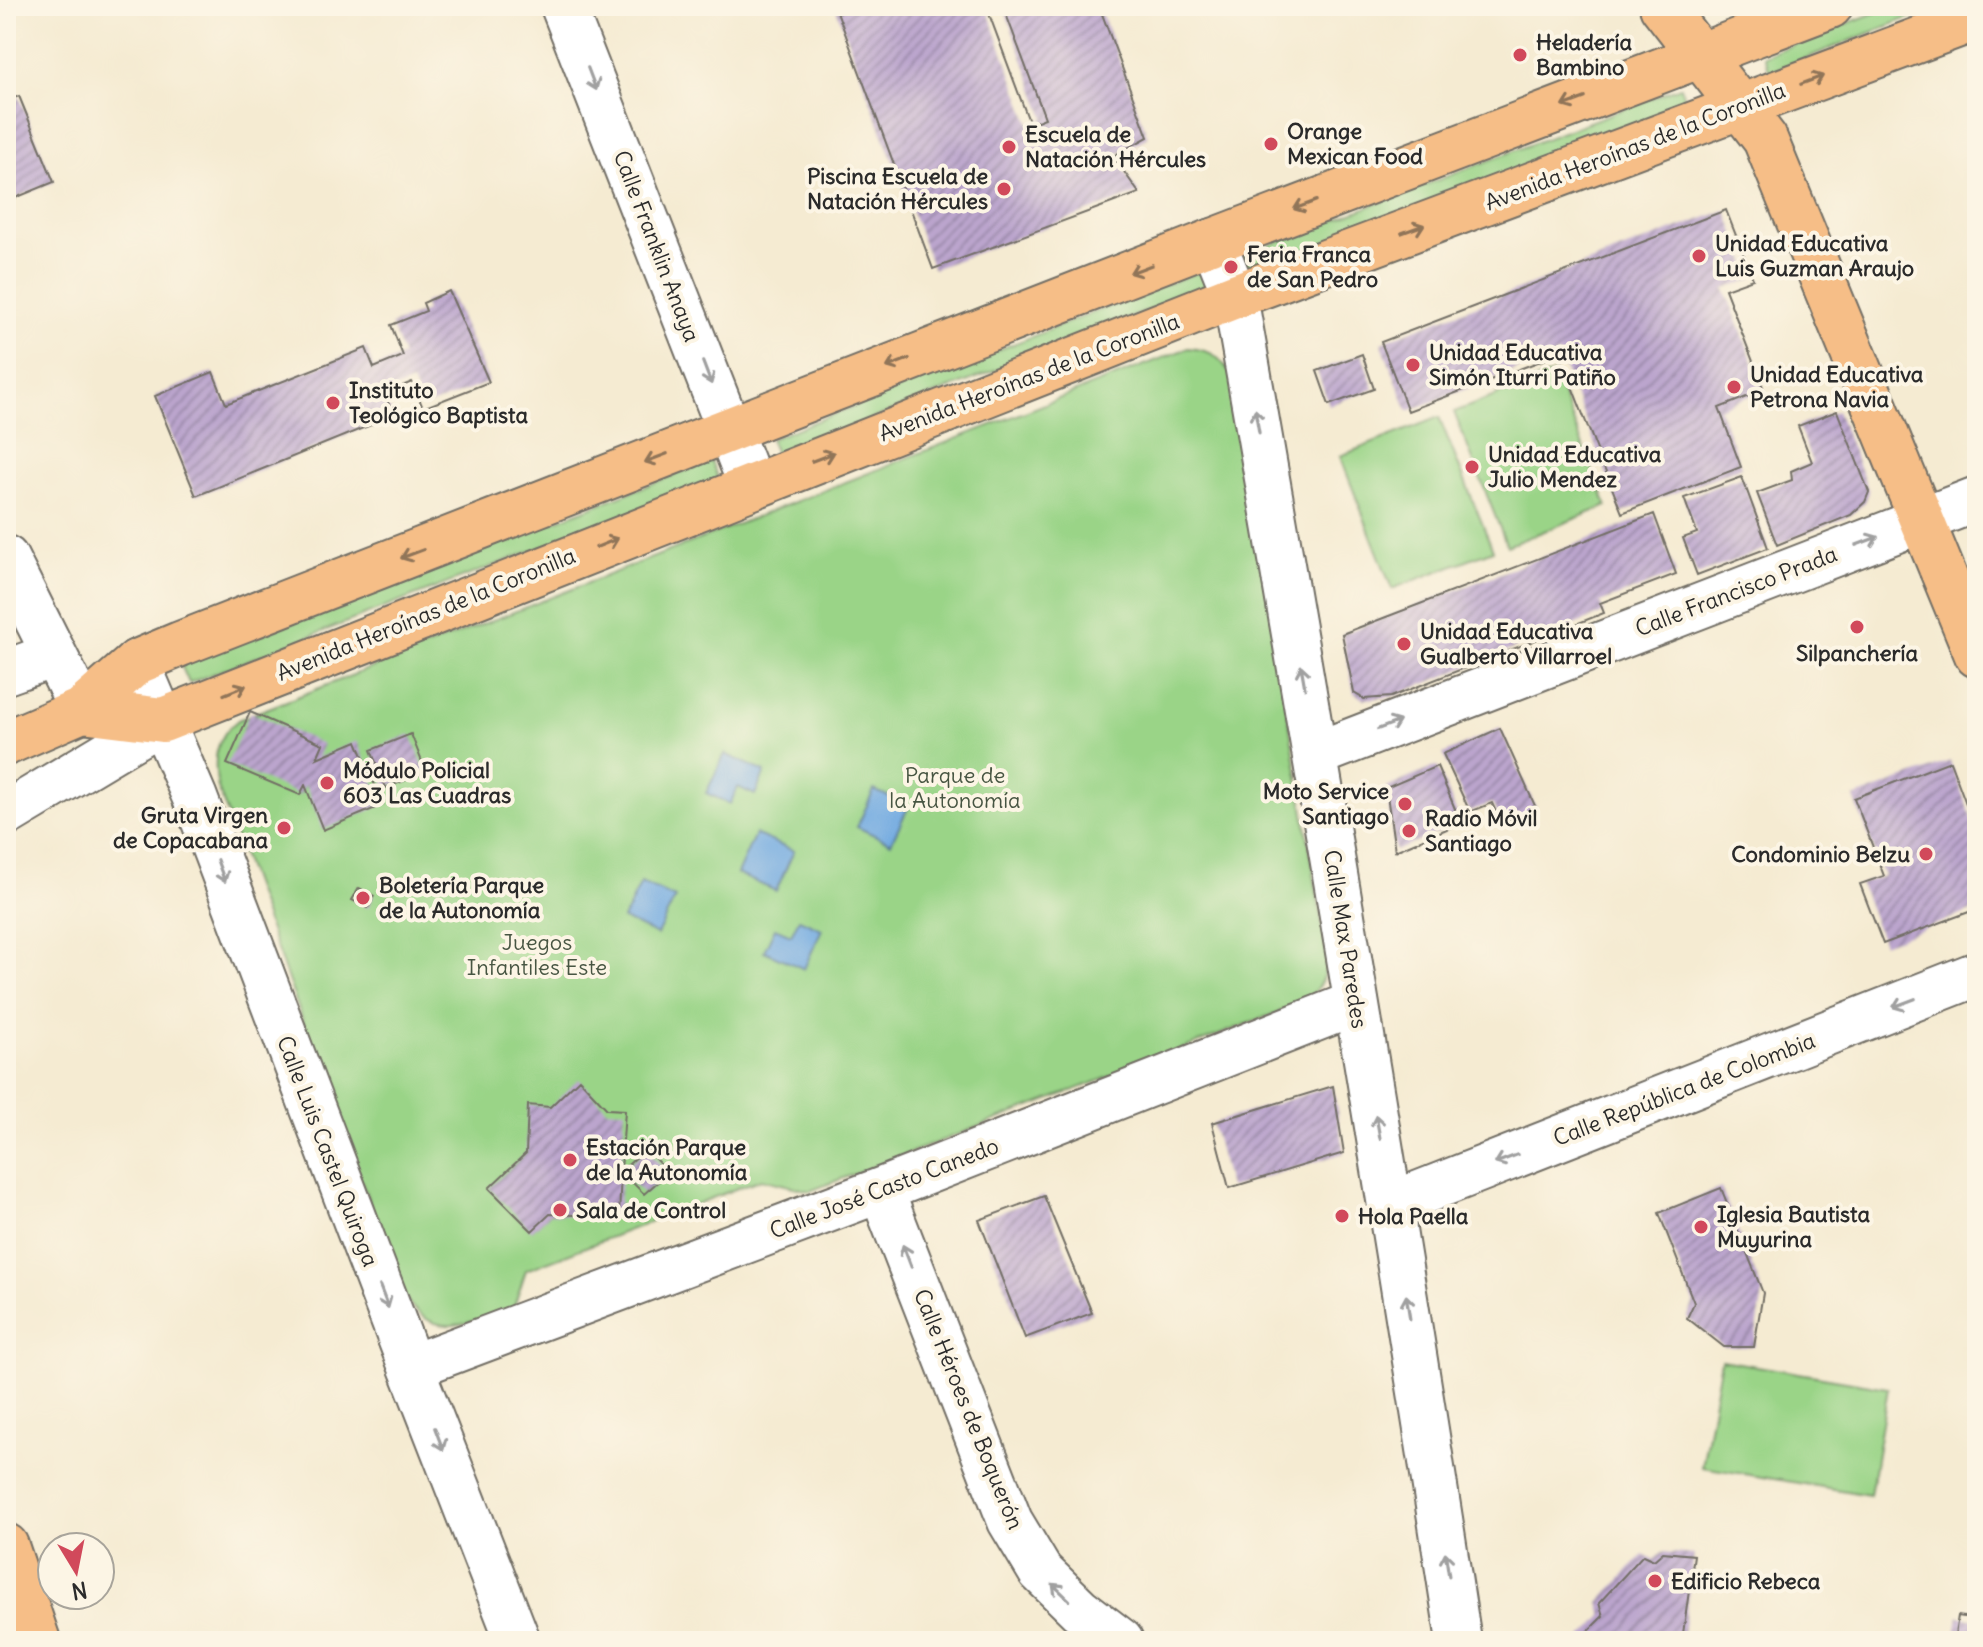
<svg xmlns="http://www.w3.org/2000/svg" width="1983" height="1647" font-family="Delius,sans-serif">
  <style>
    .green { fill: #9ad487; stroke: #628059; stroke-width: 2 }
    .water { fill: #72aae1; stroke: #4e6a86; stroke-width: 2 }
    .building { fill: url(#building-hatch) }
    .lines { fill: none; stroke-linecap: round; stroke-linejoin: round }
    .minor-casing { stroke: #726e65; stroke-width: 48 }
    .major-casing { stroke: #726e65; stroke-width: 48 }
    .highway-casing { stroke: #726e65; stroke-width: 48 }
    .minor { stroke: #fff; stroke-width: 44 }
    .major { stroke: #f6be87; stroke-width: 44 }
    .highway { stroke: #f6be87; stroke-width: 44 }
    .oneway { stroke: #a0a0a0 }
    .oneway2 { stroke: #907459 }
    .poi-dot { fill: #d1495b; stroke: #fcf5e5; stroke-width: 3 }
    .labels { text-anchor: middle; stroke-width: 8; stroke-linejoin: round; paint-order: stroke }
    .poi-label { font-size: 22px; font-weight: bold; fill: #2b2b2b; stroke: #fcf5e5; text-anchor: start }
    .street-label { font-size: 22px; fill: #2b2b2b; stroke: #fcf5e5 }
    .park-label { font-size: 22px; fill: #475542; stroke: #fcf5e5 }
  </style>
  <defs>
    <pattern id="building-hatch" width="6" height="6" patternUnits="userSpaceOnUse" patternTransform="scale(2)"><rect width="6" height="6" fill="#bba5cd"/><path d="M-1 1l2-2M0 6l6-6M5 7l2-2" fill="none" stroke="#9887a7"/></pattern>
  </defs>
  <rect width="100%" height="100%" fill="#fcf5e5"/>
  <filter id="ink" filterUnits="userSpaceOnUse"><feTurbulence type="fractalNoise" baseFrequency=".0125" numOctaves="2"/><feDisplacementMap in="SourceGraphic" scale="16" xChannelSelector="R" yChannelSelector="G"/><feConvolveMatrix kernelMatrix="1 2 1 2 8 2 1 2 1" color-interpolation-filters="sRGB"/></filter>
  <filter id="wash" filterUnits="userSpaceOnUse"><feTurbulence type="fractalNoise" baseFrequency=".006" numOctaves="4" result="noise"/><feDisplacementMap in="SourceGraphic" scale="32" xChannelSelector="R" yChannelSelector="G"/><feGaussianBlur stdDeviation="1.8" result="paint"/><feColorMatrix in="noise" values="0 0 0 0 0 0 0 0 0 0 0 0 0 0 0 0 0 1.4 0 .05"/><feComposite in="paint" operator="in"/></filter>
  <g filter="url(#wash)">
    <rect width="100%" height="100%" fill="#f5ebd2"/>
    <path class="green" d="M 1892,6 L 1939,6 L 1770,72 L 1764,56 Z
      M 1680,87 L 1687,105 L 1249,272 L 1243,255 Z
      M 1208,268 L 1214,285 L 777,456 L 770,439 Z
      M 1188,348 C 1212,350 1219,356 1232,376 L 1328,959 C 1324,981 1317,994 1297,1005 L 810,1191 L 761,1179 L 526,1270 L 514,1307 C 469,1322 435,1344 403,1295 L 218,788 C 213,760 214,738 238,720 Z
      M 1554,373 L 1607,506 L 1507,546 L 1454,412 Z
      M 1439,417 L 1493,550 L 1392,589 L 1340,456 Z
      M 711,461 L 718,479 L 189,683 L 181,665 Z
      M 1721,1360 L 1888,1388 L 1870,1495 L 1702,1467 Z"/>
    <path class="water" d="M 725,754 L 765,772 L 755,795 L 738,787 L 730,804 L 706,793 Z
      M 874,790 L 909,806 L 891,843 L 857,827 Z
      M 755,834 L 794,851 L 776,891 L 737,874 Z
      M 641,883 L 675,898 L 657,935 L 623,919 Z
      M 799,919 L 822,929 L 804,969 L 764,951 L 775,928 L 791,935 Z"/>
    <g id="blocks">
      <path class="building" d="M 835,6 L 986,6 L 1030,124 L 1045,118 L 1003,6 L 1099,6 L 1148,137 L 1113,156 L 1139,193 L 933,269 Z
        M 19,96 L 54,182 L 8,201 L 6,196 L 6,101 Z
        M 1726,210 L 1753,279 L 1725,289 L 1764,390 L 1719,408 L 1741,467 L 1622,513 L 1559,354 L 1408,411 L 1381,342 Z
        M 449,291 L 489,382 L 423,408 L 412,382 L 385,393 L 393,416 L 196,496 L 155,396 L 213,372 L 226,404 L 366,348 L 374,368 L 403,356 L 391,325 L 426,311 L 423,303 Z
        M 1362,354 L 1374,389 L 1329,405 L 1317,371 Z
        M 1837,411 L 1869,492 L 1865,502 L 1851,515 L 1777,545 L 1757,493 L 1792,480 L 1791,471 L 1812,462 L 1798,426 Z
        M 1742,477 L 1768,548 L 1697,575 L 1683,538 L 1697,533 L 1684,498 Z
        M 1654,514 L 1676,574 L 1600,603 L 1604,613 L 1391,697 L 1364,699 L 1354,693 L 1342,634 Z
        M 250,712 L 323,744 L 317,758 L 357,741 L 383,805 L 323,830 L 305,785 L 300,795 L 227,764 Z
        M 1500,728 L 1536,808 L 1501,823 L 1492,803 L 1470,812 L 1443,754 Z
        M 411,734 L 426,772 L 386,788 L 371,750 Z
        M 1950,761 L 1977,833 L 1977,909 L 1883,944 L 1860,884 L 1884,876 L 1854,798 Z
        M 1437,766 L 1461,823 L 1395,851 L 1386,788 Z
        M 359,888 L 374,896 L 368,908 L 352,900 Z
        M 579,1079 L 607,1109 L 625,1110 L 621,1171 L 646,1149 L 668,1173 L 644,1194 L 621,1171 L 619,1217 L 550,1214 L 532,1231 L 489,1188 L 526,1153 L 528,1105 L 550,1107 Z
        M 1333,1086 L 1344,1153 L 1229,1188 L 1212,1123 Z
        M 1721,1188 L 1763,1293 L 1754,1347 L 1724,1347 L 1687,1318 L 1694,1303 L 1659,1213 Z
        M 1044,1196 L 1092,1313 L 1025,1338 L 979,1220 Z
        M 1663,1552 L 1694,1555 L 1682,1641 L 1578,1641 L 1603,1616 L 1599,1603 L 1643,1555 L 1654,1560 Z
        M 1958,1616 L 1977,1619 L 1977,1641 L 1954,1641 Z"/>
    </g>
  </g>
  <g filter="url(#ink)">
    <use href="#blocks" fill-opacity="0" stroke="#726e65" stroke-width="2"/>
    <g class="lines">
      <defs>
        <path id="minor" d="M 563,6 L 751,486
          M 1213,241 L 1235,296 C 1314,743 1390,1192 1459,1641
          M 6,558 L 82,710
          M 137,662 L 195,798 L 411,1367 L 518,1641
          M 6,672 L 54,655
          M 1317,754 L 1977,499
          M 6,814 L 163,720
          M 881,1190 L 1010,1521 L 1040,1571 L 1079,1609 L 1121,1641
          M 1392,1204 L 1977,974
          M 411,1367 L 881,1190 L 1356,1003"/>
        <path id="major" d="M 1662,6 L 1765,139 L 1977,655
          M 82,710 L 163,720 L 1235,296 L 1977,18
          M 6,743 L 82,710 L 137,662 L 180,644 L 1213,241 L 1830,6"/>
        <path id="highway" d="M 6,1546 L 38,1641"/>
      </defs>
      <use href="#minor" class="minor-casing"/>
      <use href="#major" class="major-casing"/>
      <use href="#highway" class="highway-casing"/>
      <use href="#minor" class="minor"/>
      <use href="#major" class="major"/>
      <use href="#highway" class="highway"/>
    </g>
    <defs><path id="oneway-shaft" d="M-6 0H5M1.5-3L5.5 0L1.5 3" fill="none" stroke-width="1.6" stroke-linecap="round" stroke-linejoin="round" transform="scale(2)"/></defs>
    <g class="oneway">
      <use href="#oneway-shaft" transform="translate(592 79) rotate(69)"/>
      <use href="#oneway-shaft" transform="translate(707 373) rotate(69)"/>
      <use href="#oneway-shaft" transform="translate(1257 421) rotate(-100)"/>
      <use href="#oneway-shaft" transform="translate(1867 541) rotate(-21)"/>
      <use href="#oneway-shaft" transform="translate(1303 677) rotate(-100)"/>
      <use href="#oneway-shaft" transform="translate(1389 725) rotate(-21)"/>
      <use href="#oneway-shaft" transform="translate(221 871) rotate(70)"/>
      <use href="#oneway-shaft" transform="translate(1904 1003) rotate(159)"/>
      <use href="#oneway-shaft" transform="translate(1378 1127) rotate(-100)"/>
      <use href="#oneway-shaft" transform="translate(1506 1159) rotate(159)"/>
      <use href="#oneway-shaft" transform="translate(907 1256) rotate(-111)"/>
      <use href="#oneway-shaft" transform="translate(384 1297) rotate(69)"/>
      <use href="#oneway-shaft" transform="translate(1408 1307) rotate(-99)"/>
      <use href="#oneway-shaft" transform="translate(439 1439) rotate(69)"/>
      <use href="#oneway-shaft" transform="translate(1447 1564) rotate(-99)"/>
      <use href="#oneway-shaft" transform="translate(1061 1592) rotate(-136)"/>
    </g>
    <g class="oneway2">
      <use href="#oneway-shaft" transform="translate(1812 80) rotate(-21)"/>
      <use href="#oneway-shaft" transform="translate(1574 102) rotate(159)"/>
      <use href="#oneway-shaft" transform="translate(1305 205) rotate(159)"/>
      <use href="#oneway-shaft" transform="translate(1413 229) rotate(-20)"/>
      <use href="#oneway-shaft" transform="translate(1141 269) rotate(159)"/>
      <use href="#oneway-shaft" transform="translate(898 363) rotate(159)"/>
      <use href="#oneway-shaft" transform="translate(823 457) rotate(-21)"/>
      <use href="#oneway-shaft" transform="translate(656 458) rotate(159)"/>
      <use href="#oneway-shaft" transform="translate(607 543) rotate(-22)"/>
      <use href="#oneway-shaft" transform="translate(412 554) rotate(159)"/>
      <use href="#oneway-shaft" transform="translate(235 690) rotate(-22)"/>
    </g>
  </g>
  <g class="poi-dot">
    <circle cx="1520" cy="55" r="8"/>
    <circle cx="1271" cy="144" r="8"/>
    <circle cx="1009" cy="147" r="8"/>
    <circle cx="1004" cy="189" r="8"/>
    <circle cx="1699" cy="256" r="8"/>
    <circle cx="1231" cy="267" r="8"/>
    <circle cx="1413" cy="365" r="8"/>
    <circle cx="1734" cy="387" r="8"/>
    <circle cx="333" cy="403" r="8"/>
    <circle cx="1472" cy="467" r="8"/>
    <circle cx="1857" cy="627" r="8"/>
    <circle cx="1404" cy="644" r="8"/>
    <circle cx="327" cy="783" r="8"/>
    <circle cx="1405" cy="804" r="8"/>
    <circle cx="284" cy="828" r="8"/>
    <circle cx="1409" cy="831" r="8"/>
    <circle cx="1926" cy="854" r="8"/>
    <circle cx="363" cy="898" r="8"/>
    <circle cx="570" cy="1160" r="8"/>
    <circle cx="560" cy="1210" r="8"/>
    <circle cx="1342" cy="1216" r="8"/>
    <circle cx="1701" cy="1227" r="8"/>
    <circle cx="1655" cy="1581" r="8"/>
  </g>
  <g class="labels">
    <g class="poi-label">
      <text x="1536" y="50">Heladería<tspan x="1536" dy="25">Bambino</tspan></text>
      <text x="1287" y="139">Orange<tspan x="1287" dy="25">Mexican Food</tspan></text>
      <text x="1025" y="142">Escuela de<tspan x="1025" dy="25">Natación Hércules</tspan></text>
      <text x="988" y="184" text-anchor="end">Piscina Escuela de<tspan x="988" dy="25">Natación Hércules</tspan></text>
      <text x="1715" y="251">Unidad Educativa<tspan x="1715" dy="25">Luis Guzman Araujo</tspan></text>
      <text x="1247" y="262">Feria Franca<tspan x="1247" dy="25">de San Pedro</tspan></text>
      <text x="1429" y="360">Unidad Educativa<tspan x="1429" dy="25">Simón Iturri Patiño</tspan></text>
      <text x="1750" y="382">Unidad Educativa<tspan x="1750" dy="25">Petrona Navia</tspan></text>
      <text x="349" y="398">Instituto<tspan x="349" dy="25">Teológico Baptista</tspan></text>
      <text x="1488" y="462">Unidad Educativa<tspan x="1488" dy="25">Julio Mendez</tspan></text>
      <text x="1420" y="639">Unidad Educativa<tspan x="1420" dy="25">Gualberto Villarroel</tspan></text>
      <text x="1857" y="661" text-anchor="middle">Silpanchería</text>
      <text x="343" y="778">Módulo Policial<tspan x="343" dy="25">603 Las Cuadras</tspan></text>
      <text x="1389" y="799" text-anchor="end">Moto Service<tspan x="1389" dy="25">Santiago</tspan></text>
      <text x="268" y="823" text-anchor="end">Gruta Virgen<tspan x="268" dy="25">de Copacabana</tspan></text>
      <text x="1425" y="826">Radio Móvil<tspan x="1425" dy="25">Santiago</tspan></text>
      <text x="1910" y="862" text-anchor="end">Condominio Belzu</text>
      <text x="379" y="893">Boletería Parque<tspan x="379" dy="25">de la Autonomía</tspan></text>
      <text x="586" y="1155">Estación Parque<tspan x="586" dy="25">de la Autonomía</tspan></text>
      <text x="576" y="1218">Sala de Control</text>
      <text x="1717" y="1222">Iglesia Bautista<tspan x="1717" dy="25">Muyurina</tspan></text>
      <text x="1358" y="1224">Hola Paella</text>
      <text x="1671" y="1589">Edificio Rebeca</text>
    </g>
    <g class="street-label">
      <text transform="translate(1635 146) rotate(-21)" y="8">Avenida Heroínas de la Coronilla</text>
      <text transform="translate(657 246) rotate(69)" y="8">Calle Franklin Anaya</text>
      <text transform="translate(1029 377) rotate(-21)" y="8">Avenida Heroínas de la Coronilla</text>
      <text transform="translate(1736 591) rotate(-21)" y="8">Calle Francisco Prada</text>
      <text transform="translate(426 614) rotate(-22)" y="8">Avenida Heroínas de la Coronilla</text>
      <text transform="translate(1346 939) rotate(81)" y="8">Calle Max Paredes</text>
      <text transform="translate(1684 1089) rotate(-21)" y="8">Calle República de Colombia</text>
      <text transform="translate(328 1151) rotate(69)" y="8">Calle Luis Castel Quiroga</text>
      <text transform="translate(884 1188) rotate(-21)" y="8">Calle José Casto Canedo</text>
      <text transform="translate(969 1409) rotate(68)" y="8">Calle Héroes de Boquerón</text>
    </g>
    <g class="park-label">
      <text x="955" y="783">Parque de<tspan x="955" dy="25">la Autonomía</tspan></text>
      <text x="537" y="950">Juegos<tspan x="537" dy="25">Infantiles Este</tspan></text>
    </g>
  </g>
  <rect width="1983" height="1647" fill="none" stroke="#fcf5e5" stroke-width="32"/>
  <g transform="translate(76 1571) rotate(170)"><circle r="38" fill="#fcf5e5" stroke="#a8a49b" stroke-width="2"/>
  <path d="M0-6L14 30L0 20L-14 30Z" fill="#d1495b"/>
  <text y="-12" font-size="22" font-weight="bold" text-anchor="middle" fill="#2b2b2b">N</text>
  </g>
</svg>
